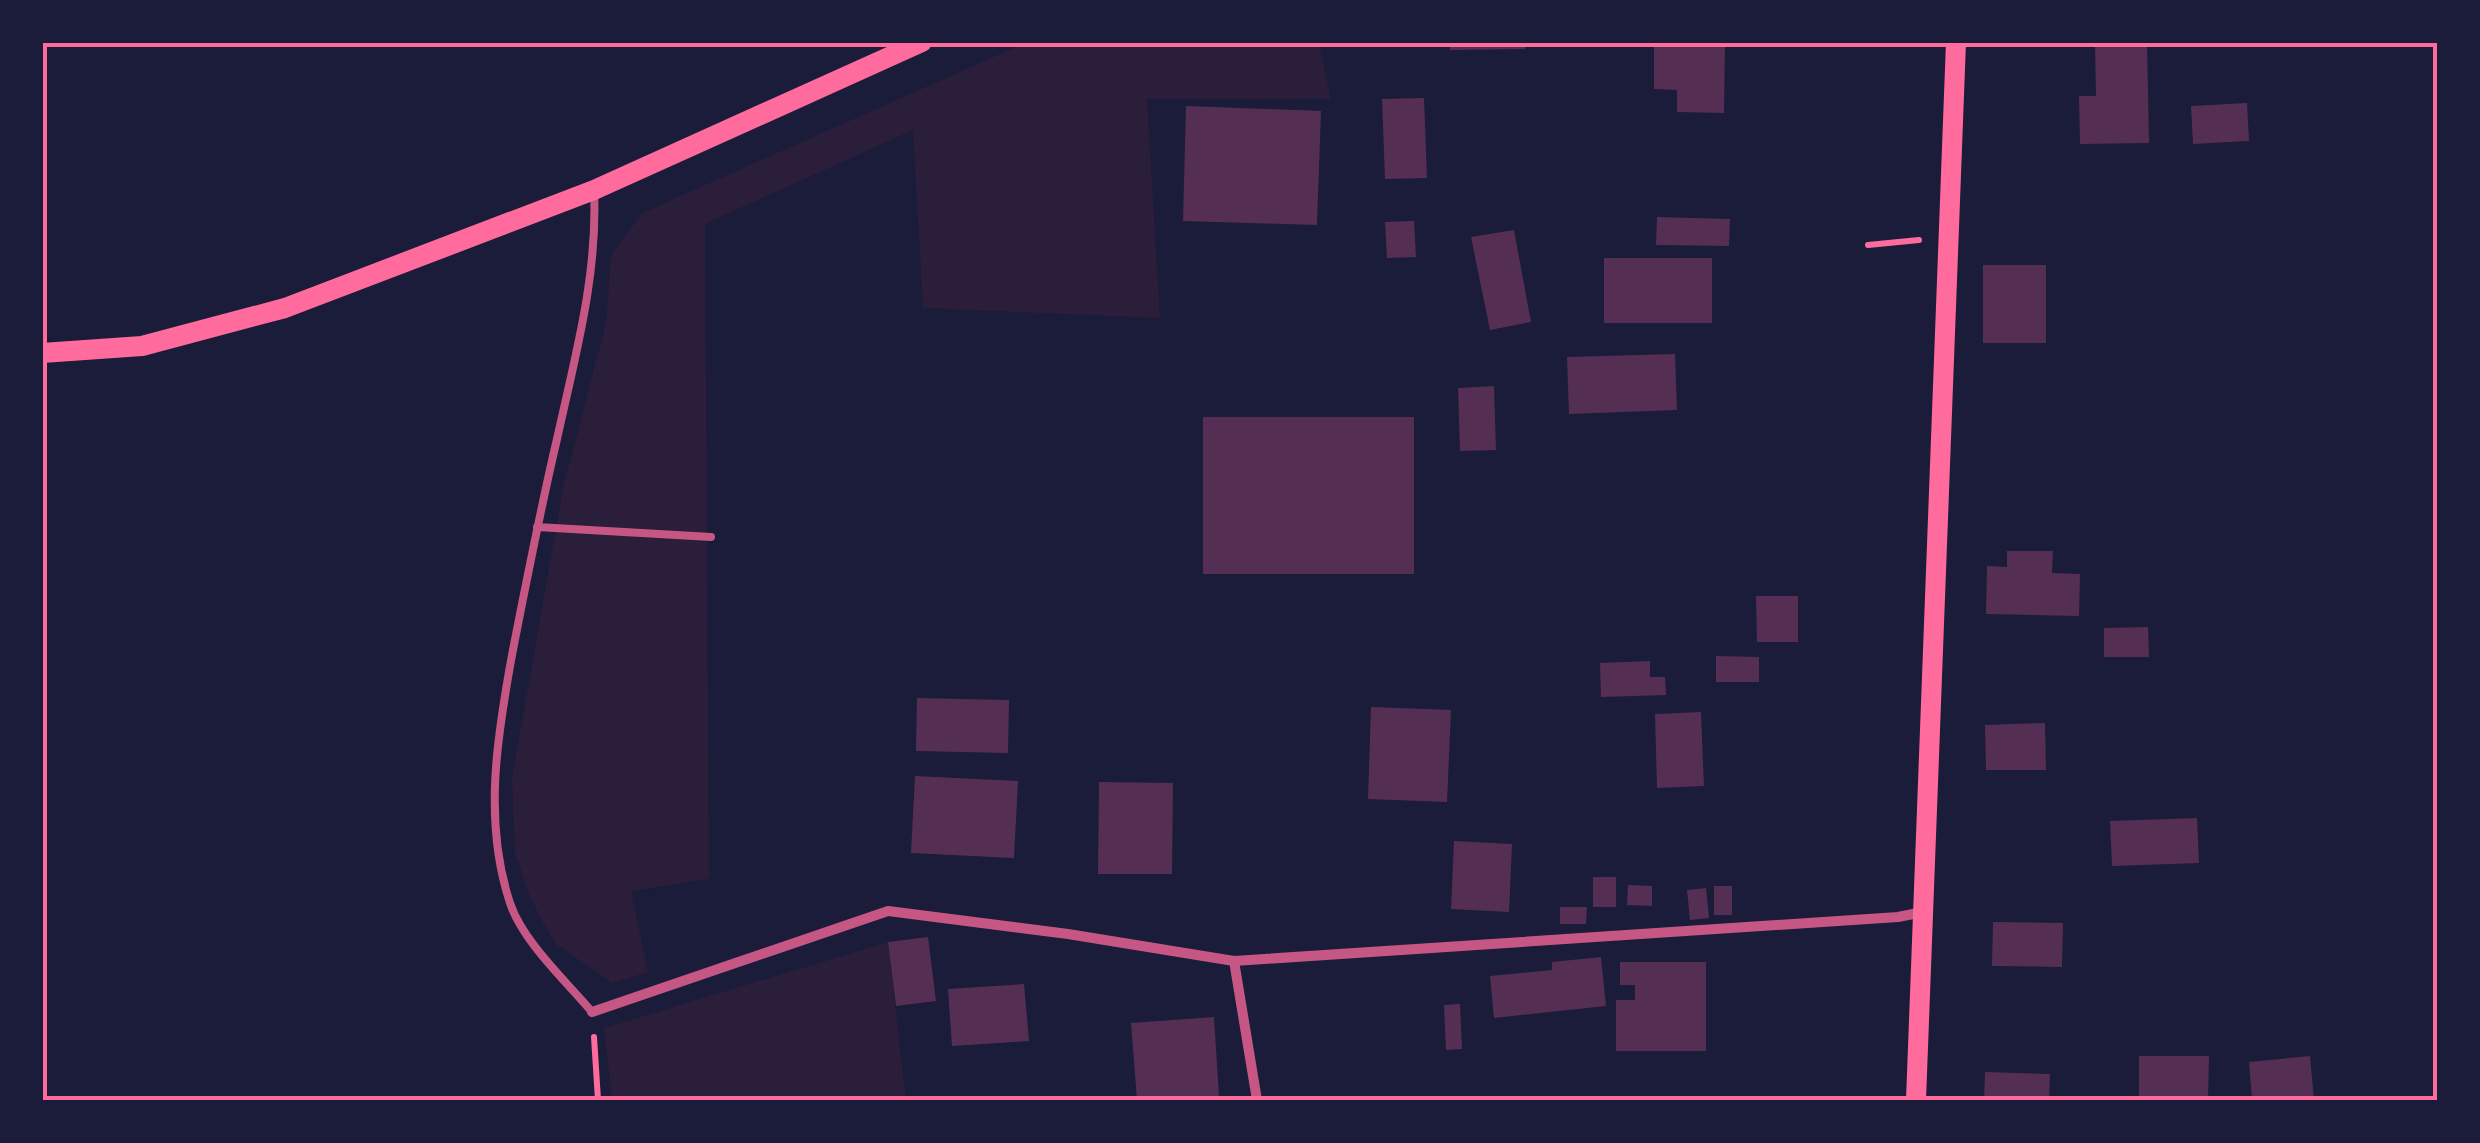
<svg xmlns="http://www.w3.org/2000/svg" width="2480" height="1143" font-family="Barlow,sans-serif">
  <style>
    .green { fill: #2a1e3b }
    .building { fill: #542f53 }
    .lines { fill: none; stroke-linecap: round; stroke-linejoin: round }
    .path { stroke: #ff6b9d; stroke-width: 6 }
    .service { stroke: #c65784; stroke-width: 8 }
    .minor { stroke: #c65784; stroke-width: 10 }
    .secondary { stroke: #ff6b9d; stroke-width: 20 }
    .neatline { fill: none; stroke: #ff6b9d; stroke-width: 4 }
  </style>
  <rect width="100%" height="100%" fill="#1b1b3a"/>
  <path class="green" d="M 1025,43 L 1319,43 L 1331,99 L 1147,99 L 1160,318 L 923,308 L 913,130 L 705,224 L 709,879 L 631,891 L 648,972 L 612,983 L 556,944 L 542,921 L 528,892 L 515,852 L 512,779 L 563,488 L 606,323 L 611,256 L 642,213 Z
    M 888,942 L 906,1100 L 612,1100 L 604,1028 Z"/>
  <path class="building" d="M 1450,42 L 1525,42 L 1525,49 L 1450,50 Z
    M 1654,42 L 1725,42 L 1724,113 L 1677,112 L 1677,90 L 1654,89 Z
    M 2095,42 L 2147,42 L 2149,143 L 2080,144 L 2079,96 L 2096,96 Z
    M 1424,98 L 1427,178 L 1385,179 L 1382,99 Z
    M 2247,103 L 2249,141 L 2193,144 L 2191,106 Z
    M 1186,106 L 1321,111 L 1317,225 L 1183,221 Z
    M 1657,217 L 1730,219 L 1729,246 L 1656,245 Z
    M 1414,221 L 1416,257 L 1387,258 L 1385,222 Z
    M 1514,230 L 1531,322 L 1490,330 L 1471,237 Z
    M 1604,258 L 1712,258 L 1712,323 L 1604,323 Z
    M 1983,265 L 2046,265 L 2046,343 L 1983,343 Z
    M 1675,354 L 1677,410 L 1569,414 L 1567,357 Z
    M 1494,386 L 1496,450 L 1460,451 L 1458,388 Z
    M 1203,417 L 1414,417 L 1414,574 L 1203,574 Z
    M 2007,551 L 2053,551 L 2052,573 L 2080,574 L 2079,616 L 1986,614 L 1987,566 L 2007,567 Z
    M 1756,596 L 1798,596 L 1798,642 L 1757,642 Z
    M 2148,627 L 2149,657 L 2104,657 L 2104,628 Z
    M 1716,656 L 1759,657 L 1759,682 L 1716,682 Z
    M 1650,661 L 1650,677 L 1665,677 L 1666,695 L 1601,697 L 1600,663 Z
    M 917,698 L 1009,700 L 1008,753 L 916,751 Z
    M 1371,707 L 1451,710 L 1447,802 L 1368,799 Z
    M 1701,712 L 1704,786 L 1657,788 L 1655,714 Z
    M 2045,723 L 2046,770 L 1986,770 L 1985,725 Z
    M 915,776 L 1018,781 L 1014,858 L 911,853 Z
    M 1099,782 L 1173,783 L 1172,874 L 1098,874 Z
    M 2197,818 L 2199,863 L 2112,866 L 2110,821 Z
    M 1454,841 L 1512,844 L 1509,912 L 1451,909 Z
    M 1593,877 L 1616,877 L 1616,907 L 1593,907 Z
    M 1628,885 L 1652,886 L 1652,906 L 1627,905 Z
    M 1714,886 L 1732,886 L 1732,915 L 1714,915 Z
    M 1706,888 L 1709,918 L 1690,920 L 1687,890 Z
    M 1560,907 L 1587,907 L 1586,924 L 1560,924 Z
    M 1993,922 L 2063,923 L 2062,967 L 1992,966 Z
    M 928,937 L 936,1001 L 896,1006 L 888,942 Z
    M 1601,957 L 1606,1006 L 1494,1018 L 1490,976 L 1552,970 L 1552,962 Z
    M 1620,962 L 1706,962 L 1706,1051 L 1616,1051 L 1616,1000 L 1635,1000 L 1635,985 L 1620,985 Z
    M 1024,984 L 1029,1041 L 952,1046 L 948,989 Z
    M 1460,1004 L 1462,1049 L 1446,1050 L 1444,1005 Z
    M 1214,1017 L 1219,1096 L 1137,1100 L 1131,1023 Z
    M 2139,1056 L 2209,1056 L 2208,1100 L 2139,1100 Z
    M 2310,1056 L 2314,1100 L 2252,1100 L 2249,1062 Z
    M 1985,1072 L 2050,1074 L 2049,1100 L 1984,1100 Z"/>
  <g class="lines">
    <path class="path" d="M 1868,245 L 1919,240
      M 594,1037 L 598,1100"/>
    <path class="service" d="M 537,527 L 711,537
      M 592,1012 C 566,981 523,942 510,903 C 483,822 497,737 512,655 C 526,583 540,511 557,439 C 575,357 598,275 594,191"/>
    <path class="minor" d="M 1234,961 L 1257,1100
      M 592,1012 L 888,911 L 1068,934 L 1234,961 L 1898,917 L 1923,912"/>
    <path class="secondary" d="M 42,353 L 142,346 L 285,308 L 594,190 L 922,42
      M 1916,1100 L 1956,42"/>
  </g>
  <rect width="2480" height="1143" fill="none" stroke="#1b1b3a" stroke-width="90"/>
  <rect x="45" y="45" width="2390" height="1053" class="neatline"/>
</svg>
